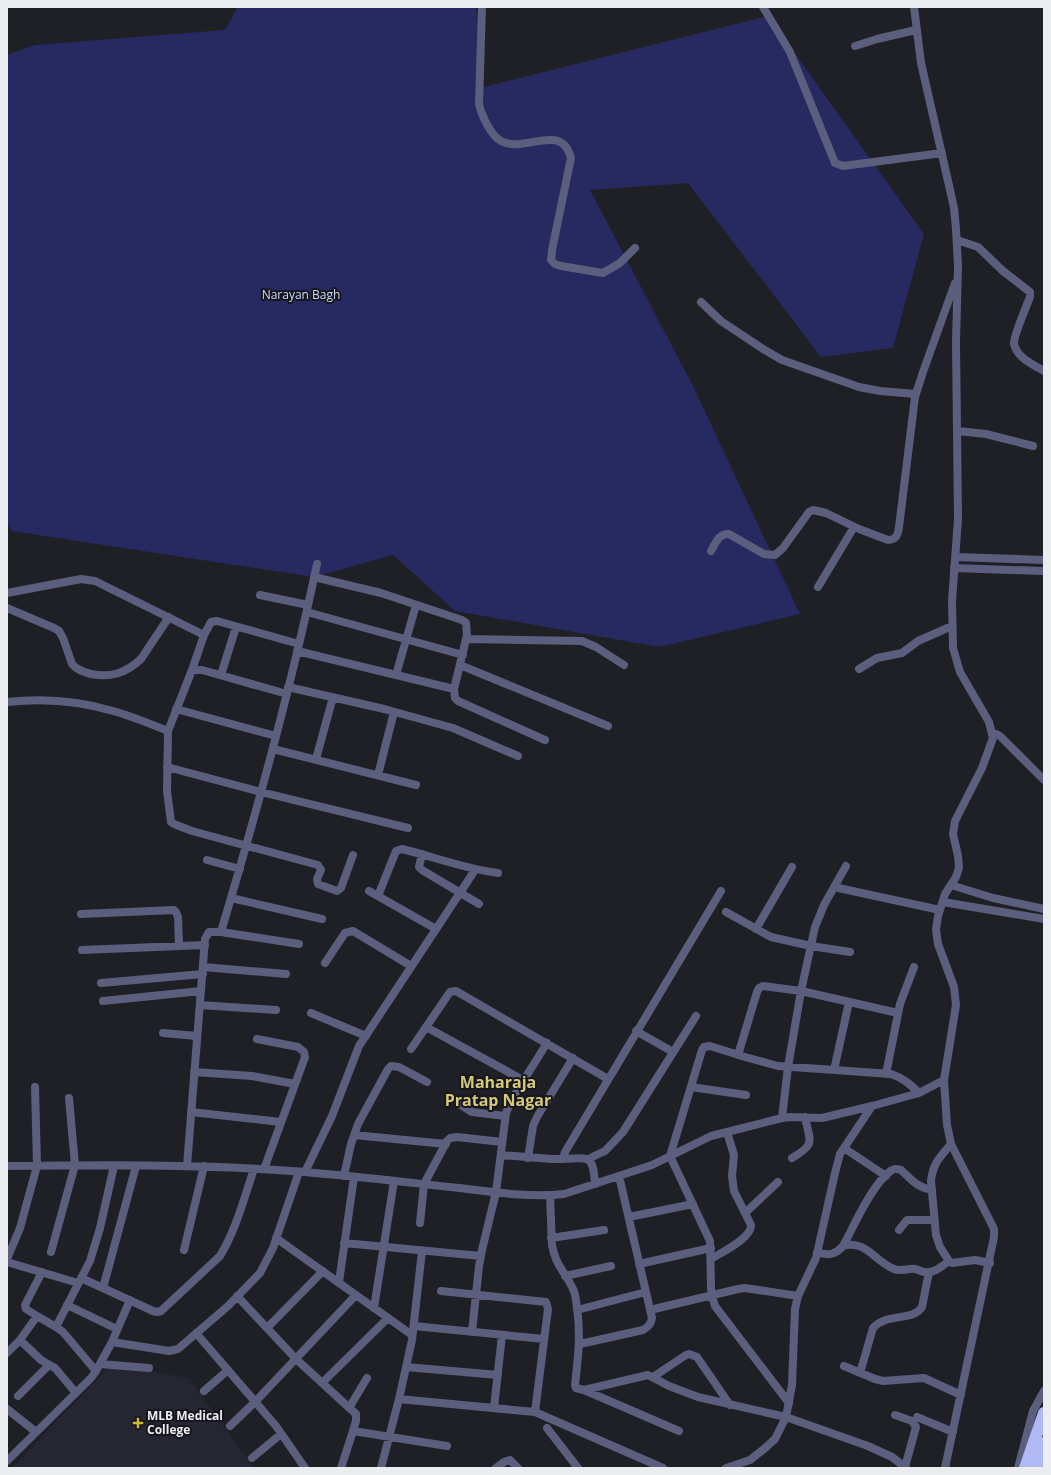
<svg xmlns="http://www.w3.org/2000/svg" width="1051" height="1475" font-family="'Open Sans',sans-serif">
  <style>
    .built { fill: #252632 }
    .green { fill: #272961 }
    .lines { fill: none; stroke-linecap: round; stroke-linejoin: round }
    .minor { stroke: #5b5f7d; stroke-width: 8 }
    .highway { stroke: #b0b9f4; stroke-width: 12 }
    .poi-dot { fill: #d0b836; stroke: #16171d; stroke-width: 1.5 }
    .labels { text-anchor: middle; stroke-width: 4; stroke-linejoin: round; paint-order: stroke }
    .park-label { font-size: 12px; fill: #d0d7fe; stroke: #16171d }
    .poi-label { font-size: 12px; font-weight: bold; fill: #ecedf1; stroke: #16171d; text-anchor: start }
    .district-label { font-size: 16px; font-weight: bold; fill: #d8c87a; stroke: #16171d }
  </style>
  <rect width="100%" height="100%" fill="#1f2026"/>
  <path class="built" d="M 111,1365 L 189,1378 L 254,1468 L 12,1468 Z"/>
  <path class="green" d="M 238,7 L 476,7 L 484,87 L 768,16 L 924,234 L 893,348 L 821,357 L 688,183 L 590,190 L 693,386 L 800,614 L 659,647 L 455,611 L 393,555 L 314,577 L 12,531 L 7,524 L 7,55 L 35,45 L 225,30 Z"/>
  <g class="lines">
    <path class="minor" d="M 482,7 L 479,104 C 481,114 491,136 501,141 C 525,154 561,121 571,158 L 552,250 L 551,260 L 555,264 L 561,266 L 603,273 L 620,263 L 635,248
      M 763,7 L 790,52 L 835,163 L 843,166 L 942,153
      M 914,7 L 921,63 L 948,181 L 954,208 L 956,229 L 958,266 L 956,342 L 958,519 L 952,601 L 953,648 L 960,672 L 989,722 L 993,738 L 982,768 L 955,821 L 953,834 L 958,856 L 959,868 L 956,877 L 945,894 L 938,916 L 936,930 L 938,944 L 954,987 L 956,1005 L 944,1080 L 947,1125 L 951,1144 L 990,1221 L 994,1229 L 994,1237 L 945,1468
      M 855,46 L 877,39 L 916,30
      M 957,240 L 978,247 L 1003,271 L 1030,292 L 1030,297 C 1027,305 1013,337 1014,344 C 1017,358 1034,365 1044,371
      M 701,302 L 721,321 L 763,349 L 782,360 L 859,387 L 880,391 L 916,394
      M 958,431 L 986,434 L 1033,446
      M 711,551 C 715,544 719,533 729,534 L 764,554 L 775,555 L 783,548 L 809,512 L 813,510 L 826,513 L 859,529 L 888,540 C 896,540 898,535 899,527 L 915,397 L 923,372 L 955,283
      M 955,557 L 1044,560
      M 954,568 L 1044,571
      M 314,577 L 381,593 L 462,620 L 466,623 L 467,635 L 454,689 L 455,698 L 458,701 L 545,740
      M 818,587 L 854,527
      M 7,593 L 81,579 L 95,581 L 204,635
      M 260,595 L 308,605
      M 7,608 L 54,628 L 59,631 L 63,638 L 72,664 C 77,670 83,672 91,674 C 111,678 126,673 141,659 L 169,617
      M 307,612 L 463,655
      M 466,639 L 582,641 L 596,647 L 624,665
      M 297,651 L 454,689
      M 460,665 L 608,726
      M 859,669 L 877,658 L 902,653 L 918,641 L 952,626
      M 192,670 L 204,635 L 211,622 L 217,621 L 299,644
      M 221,675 L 236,627
      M 396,675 L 416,605
      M 288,687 L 384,709 L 453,728 L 518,756
      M 287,694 L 202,670 L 192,670 L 168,731 L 167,791 L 171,822 L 174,824 L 192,831 L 318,865 L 321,870 L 317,879 L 318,884 L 337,891 L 341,888 L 353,855
      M 7,702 C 42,698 80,701 113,711 C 132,716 150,724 168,731
      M 176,709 L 276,736
      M 992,732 L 1000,736 L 1044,780
      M 273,749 L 416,785
      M 316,759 L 333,697
      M 167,767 L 261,792 L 408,828
      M 378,775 L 394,712
      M 422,854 L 419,867 L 422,870 L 479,904
      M 207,860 L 240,869
      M 951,885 L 993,898 L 1044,909
      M 834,887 L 940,910
      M 369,891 L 436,929
      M 378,896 L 396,851 L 402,849 C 435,857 465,869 498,873
      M 231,898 L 322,919
      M 943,902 L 1044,919
      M 726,912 L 771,937 L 811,946 L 850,952
      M 81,914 L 174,910 L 176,912 L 178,917 L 179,946
      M 756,929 L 792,867
      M 221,932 L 299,944
      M 82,950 L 205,945
      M 325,963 L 345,933 L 353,931 L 411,966
      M 203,967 L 286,974
      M 101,983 L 203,974
      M 103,1001 L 201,991
      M 200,1005 L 276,1010
      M 311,1013 L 366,1036
      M 426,1027 L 523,1080
      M 636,1031 L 673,1052
      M 163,1033 L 197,1036
      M 257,1039 L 298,1047 L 304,1052 L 305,1057 L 264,1169
      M 411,1049 L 450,992 L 456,991 L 608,1079
      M 738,1055 L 757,992 L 759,988 L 763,986 L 801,991 L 898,1013
      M 834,1070 L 849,1002
      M 194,1072 L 252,1076 L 295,1084
      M 886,1074 L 900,1004 L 914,967
      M 691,1087 L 746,1095
      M 459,1104 L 472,1112 L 505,1116
      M 191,1112 L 281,1122
      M 782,1118 L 788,1067 L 801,991 L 815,927 L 824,905 L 846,866
      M 354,1135 L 446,1144
      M 951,1144 C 940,1157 933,1163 931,1181 L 936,1235 L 940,1247 L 949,1261 L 952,1263 L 975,1260 L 990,1263
      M 844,1148 L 886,1176
      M 501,1155 L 552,1159 L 563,1159
      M 528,1158 L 533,1126 L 537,1117 L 573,1058
      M 792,1158 C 816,1144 810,1142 805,1117
      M 588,1159 L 605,1151 L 623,1132 L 696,1016
      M 7,1166 C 101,1165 196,1164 291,1171 C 347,1175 403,1182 459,1188 C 493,1192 530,1198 564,1194 L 652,1165 L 711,1136 L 782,1118 L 790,1117 L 822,1118 L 872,1106 L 919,1093 L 944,1080
      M 187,1166 L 205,939 L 209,932 L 221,932 C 257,811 291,688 317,564
      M 305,1172 L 332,1116 L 359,1046 L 475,870
      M 344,1176 L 351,1144 L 358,1124 L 388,1069 L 391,1066 L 399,1067 L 427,1082
      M 595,1184 C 593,1156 591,1157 563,1159 L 565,1152 L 721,891
      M 550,1195 L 552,1245 C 555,1265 566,1273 573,1289 C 576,1295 576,1302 577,1308 C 581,1335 578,1358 575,1385 L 576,1388 L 584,1390 L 648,1375 L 669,1386 L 698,1397 L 786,1417 L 868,1446 L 892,1457 L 906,1468
      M 745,1213 L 778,1182
      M 629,1217 L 693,1204
      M 420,1223 L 424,1184 L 447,1141 L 450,1138 L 457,1137 L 502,1142
      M 899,1230 L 907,1220 L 934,1220
      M 276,1238 L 412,1335
      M 551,1238 L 604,1230
      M 344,1243 L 481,1256
      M 843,1246 C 866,1239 875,1262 894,1269 C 901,1272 908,1268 916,1269 C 919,1270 921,1272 924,1272 C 934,1274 942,1266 949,1261
      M 184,1250 L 204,1166
      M 422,1251 L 412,1340 L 399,1399 L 535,1412
      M 51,1252 L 75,1165 L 69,1098
      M 817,1252 C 828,1256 835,1255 843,1246 C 854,1226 873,1182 892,1170 C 895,1168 898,1169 901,1170 C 909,1177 919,1190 932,1189
      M 7,1259 L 20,1228 L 37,1166 L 35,1087
      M 711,1259 C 722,1252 752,1238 751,1225 L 734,1191 L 732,1176 L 734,1155 L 727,1132
      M 7,1262 L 78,1283
      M 639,1264 L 711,1248
      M 565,1276 L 611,1266
      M 81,1278 L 153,1311 L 157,1312 L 161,1311 L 220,1256 C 236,1230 244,1198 254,1169
      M 339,1282 L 354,1177
      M 103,1288 L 136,1166
      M 441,1291 L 546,1302 L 548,1309 L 535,1412 L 663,1468
      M 237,1296 L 296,1359 L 356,1414 L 356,1421 L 353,1431
      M 67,1305 L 117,1329
      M 374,1308 L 394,1181
      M 577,1310 L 646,1292
      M 650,1310 L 738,1289 L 745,1288 L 798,1296
      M 37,1316 L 56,1327 L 63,1332 L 96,1371
      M 414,1326 L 544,1339
      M 56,1327 L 90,1261 L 100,1228 L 114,1166
      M 267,1328 L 323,1271
      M 472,1332 L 479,1266 L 482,1250 L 496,1192 L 506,1113 L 512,1099 L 547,1043
      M 196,1333 L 276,1426 L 305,1468
      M 20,1340 L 41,1360 L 55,1368 L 76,1393
      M 112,1342 L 130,1300
      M 580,1344 L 643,1330 C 649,1326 651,1324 652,1318 L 619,1176
      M 7,1353 L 20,1340 L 37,1316 L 26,1309 L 25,1305 L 42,1272
      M 100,1364 L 149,1368
      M 844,1366 L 875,1379 L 883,1381 L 924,1378 L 961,1395
      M 406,1367 L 498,1375
      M 860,1373 L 873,1328 C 888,1312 913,1322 922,1307 L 929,1272
      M 653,1377 L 686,1355 L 689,1354 L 697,1357 L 730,1405
      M 322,1383 L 388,1318
      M 584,1390 L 679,1431
      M 204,1391 L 228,1370
      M 18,1396 L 49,1365
      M 789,1403 L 715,1306 L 712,1296 L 711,1288 L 710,1241 L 670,1156 L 702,1050 L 704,1047 L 710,1046 L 745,1057 L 778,1066 L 891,1074 C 903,1078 910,1084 919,1093
      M 349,1408 L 367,1378
      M 494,1408 L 502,1335
      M 7,1409 L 36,1432
      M 895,1415 L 912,1421 L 916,1427 L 905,1467
      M 917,1417 L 953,1432
      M 230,1426 L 255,1402 L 356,1295
      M 547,1428 L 578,1468
      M 252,1458 L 281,1434
      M 7,1461 L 91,1378 L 96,1371 L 112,1342 L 169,1351 L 178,1349 L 228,1306 L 260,1273 L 273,1248 L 299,1172
      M 341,1468 L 353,1431 L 447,1446
      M 381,1468 L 399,1399
      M 496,1468 L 504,1462 L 510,1460 L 518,1468
      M 726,1468 L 750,1460 L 764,1449 L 775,1439 L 786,1417 L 792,1385 L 795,1309 L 798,1296 L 816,1258 L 835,1173 L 840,1154 L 872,1106
      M 1018,1468 L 1033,1411 L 1044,1391"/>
    <path class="highway" d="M 1025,1468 L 1044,1413
      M 1036,1468 L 1044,1443"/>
  </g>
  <path class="poi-dot" d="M136 1417h4v4h4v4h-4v4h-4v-4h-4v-4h4z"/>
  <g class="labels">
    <g class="park-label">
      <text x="301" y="299">Narayan Bagh</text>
    </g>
    <g class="poi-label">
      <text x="147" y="1420">MLB Medical<tspan x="147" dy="14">College</tspan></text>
    </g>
    <g class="district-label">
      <text x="498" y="1088">Maharaja<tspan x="498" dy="18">Pratap Nagar</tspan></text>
    </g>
  </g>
  <rect width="1051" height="1475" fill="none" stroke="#ecedf1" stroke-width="16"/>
</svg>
